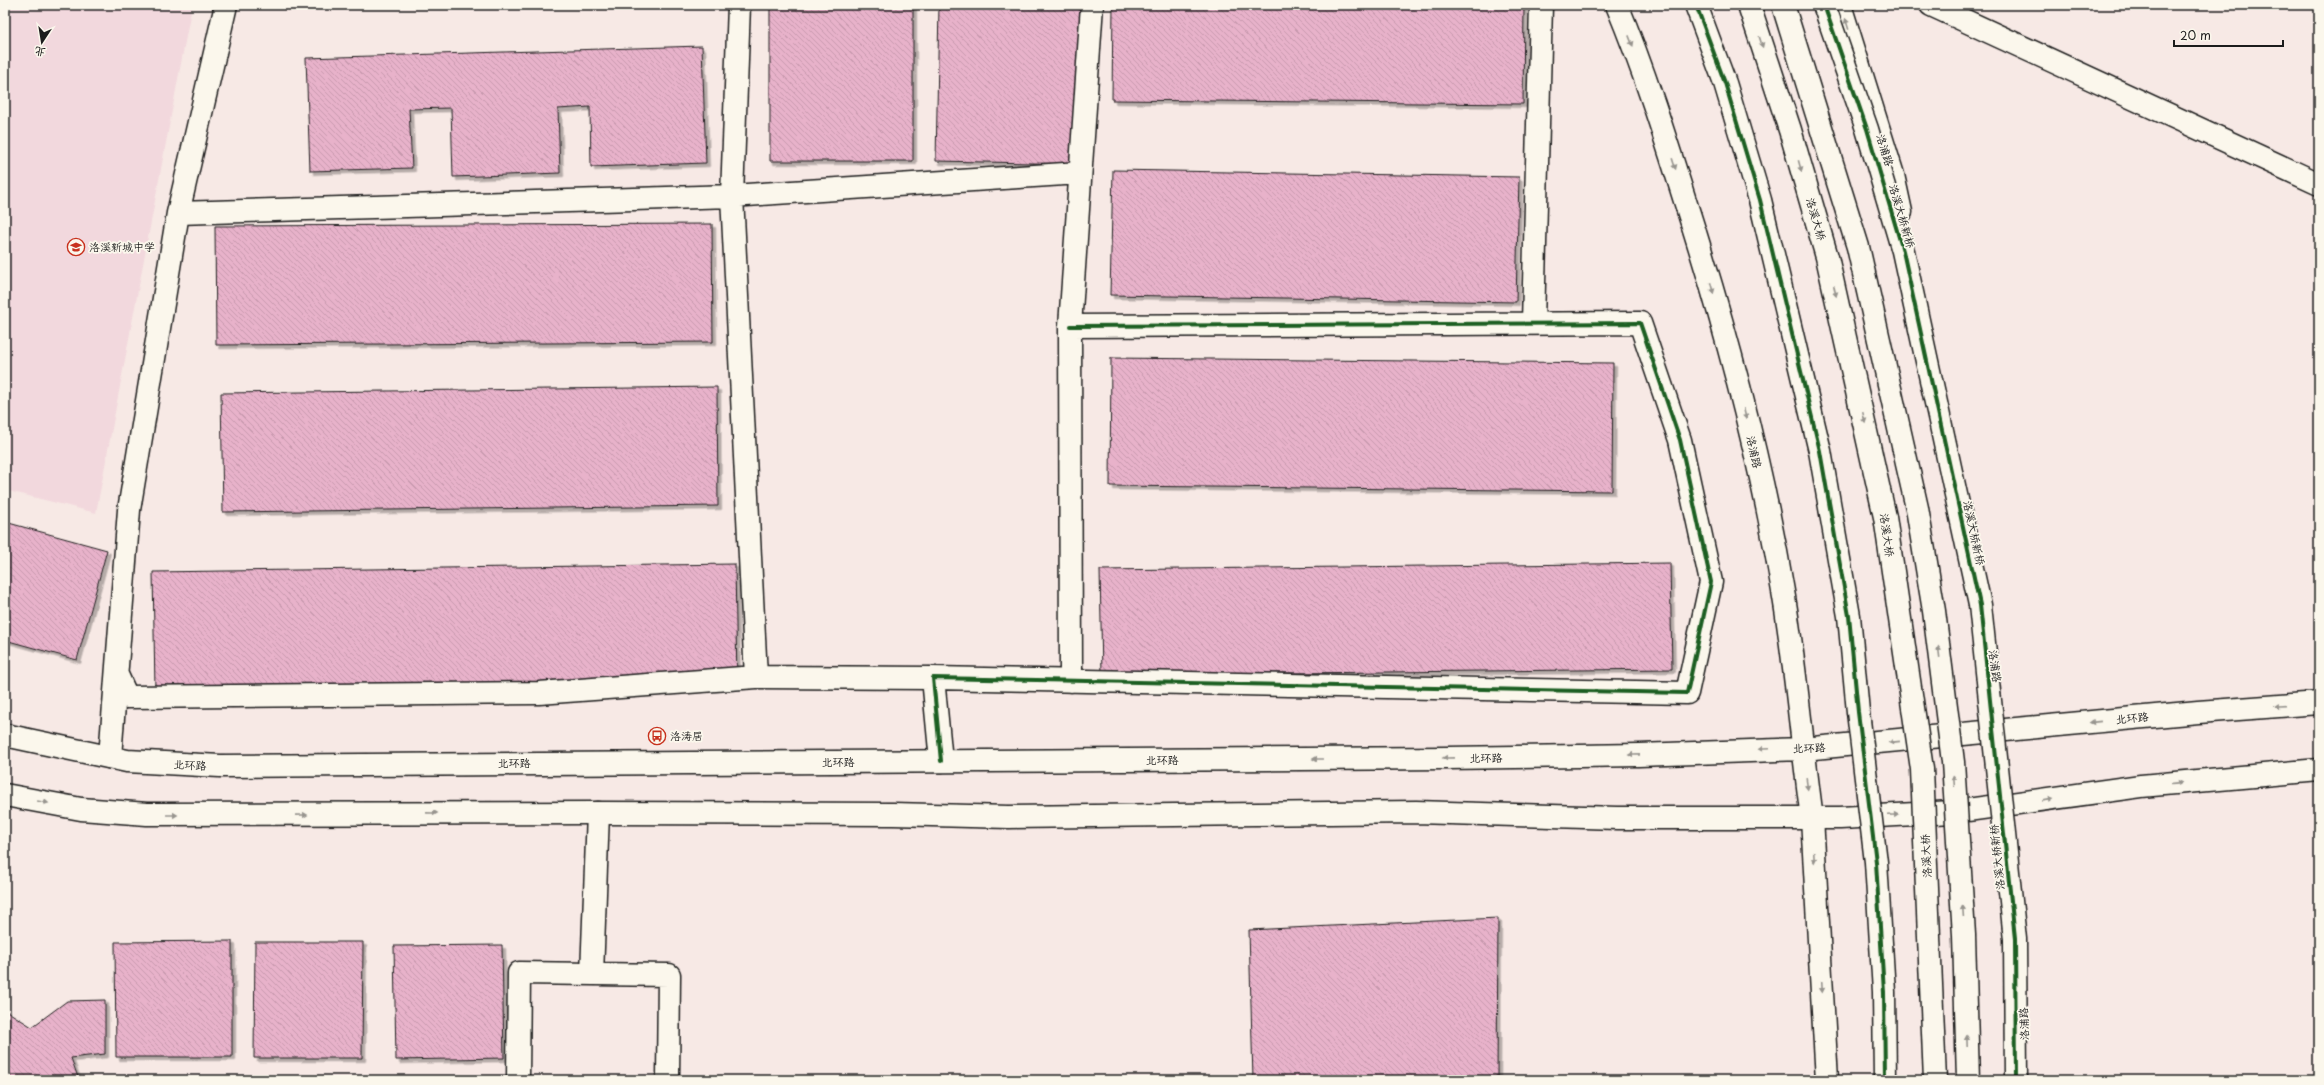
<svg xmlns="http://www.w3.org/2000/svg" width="2324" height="1085" font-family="'Playpen Sans','LXGW WenKai TC',sans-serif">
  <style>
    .built { fill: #f2d8dd }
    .building { fill: url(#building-back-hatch); stroke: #1c1c1c; filter: url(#shadow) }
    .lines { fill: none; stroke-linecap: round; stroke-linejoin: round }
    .street-casing { stroke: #1c1c1c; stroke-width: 25 }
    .secondary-casing { stroke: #1c1c1c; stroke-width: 25 }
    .street { stroke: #fbf7ec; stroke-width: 22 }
    .secondary { stroke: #fbf7ec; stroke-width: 22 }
    .highway-bridge-casing { stroke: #1c1c1c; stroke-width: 25; stroke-linecap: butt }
    .highway-bridge { stroke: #fbf7ec; stroke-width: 22 }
    .cycleway-casing { stroke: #fbf7ec; stroke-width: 6 }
    .cycleway { stroke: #1b5e20; stroke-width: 4 }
    .oneway { fill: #97948e }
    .labels { text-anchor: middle; stroke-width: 3.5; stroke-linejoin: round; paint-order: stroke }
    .street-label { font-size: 11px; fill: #1c1c1c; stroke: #fbf7ec }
    .poi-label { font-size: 11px; fill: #1c1c1c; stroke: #fbf7ec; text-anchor: start }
  </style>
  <defs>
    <pattern id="building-back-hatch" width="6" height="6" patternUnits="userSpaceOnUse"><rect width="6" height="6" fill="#e8b2ca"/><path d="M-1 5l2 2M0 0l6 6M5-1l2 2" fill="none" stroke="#c698ad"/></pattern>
    <filter id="shadow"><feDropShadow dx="3.5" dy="3.5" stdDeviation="0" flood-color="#0004"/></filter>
  </defs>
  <rect width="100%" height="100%" fill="#f7e9e5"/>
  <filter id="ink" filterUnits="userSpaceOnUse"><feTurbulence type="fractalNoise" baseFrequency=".025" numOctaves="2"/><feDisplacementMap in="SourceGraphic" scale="8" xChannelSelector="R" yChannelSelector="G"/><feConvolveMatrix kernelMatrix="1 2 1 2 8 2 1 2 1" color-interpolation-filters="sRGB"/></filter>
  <g filter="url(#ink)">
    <path class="built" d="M 5,5 L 192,5 L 96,513 L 5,490 Z"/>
    <path class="building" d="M 770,5 L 913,5 L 913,161 L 770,161 Z
      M 939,5 L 1082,5 L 1079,164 L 936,161 Z
      M 1113,5 L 1524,5 L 1523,104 L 1112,100 Z
      M 702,46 L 706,163 L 591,167 L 590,107 L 558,109 L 560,173 L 453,177 L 451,108 L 409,109 L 412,168 L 310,171 L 306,58 Z
      M 1113,170 L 1519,177 L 1516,302 L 1110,295 Z
      M 712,224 L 713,342 L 216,345 L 215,226 Z
      M 1111,358 L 1613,363 L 1612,491 L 1110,486 Z
      M 717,387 L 718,506 L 223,512 L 221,393 Z
      M 5,522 L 107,550 L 77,660 L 5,640 Z
      M 1670,563 L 1672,669 L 1102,675 L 1100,570 Z
      M 735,564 L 737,683 L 155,690 L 153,572 Z
      M 1498,918 L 1497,1080 L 1253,1080 L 1249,930 Z
      M 232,941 L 232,1057 L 116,1057 L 115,942 Z
      M 255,942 L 363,942 L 362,1058 L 254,1058 Z
      M 502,945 L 504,1058 L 396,1060 L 394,946 Z
      M 105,1000 L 105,1054 L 71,1058 L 79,1080 L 14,1080 L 5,1072 L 5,1010 L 32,1027 L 67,1001 Z"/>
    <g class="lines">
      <defs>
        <path id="street" d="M 739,5 L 732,196 L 756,677 L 933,678
          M 1931,5 L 2319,184
          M 178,213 L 732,196 L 1080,173
          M 1533,323 L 1541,5
          M 117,675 L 127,697 L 539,693 L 756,677
          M 1071,681 L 1070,326 L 1092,5
          M 110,757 L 129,510 L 178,213 L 226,5
          M 941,761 L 933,678 L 1687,693 L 1711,582 L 1680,440 L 1640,323 L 1070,326
          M 1812,818 L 1827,1080
          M 592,974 L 598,813
          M 518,1080 L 519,973 L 669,975 L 668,1080"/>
        <path id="secondary" d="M 1617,5 C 1644,70 1665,137 1686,204 C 1727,332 1762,464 1784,597 C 1796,670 1802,745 1812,818
          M 1840,5 L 1893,175 L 1901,212
          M 5,735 L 127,761 L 220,766 L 1448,758 L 1639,755 L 1803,749 L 2198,712 L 2319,703
          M 5,795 L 81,809 L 147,814 L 598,813 L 893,814 L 1009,817 L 1416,812 L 1617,818 L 1840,818 L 1953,812 L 2141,786 L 2319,770"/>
      </defs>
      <use href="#street" class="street-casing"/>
      <use href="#secondary" class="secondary-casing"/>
      <use href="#street" class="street"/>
      <use href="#secondary" class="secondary"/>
      <defs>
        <path id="highway-bridge" d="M 1696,5 L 1725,83 L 1760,200 L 1820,451 L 1849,616 L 1858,712 L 1876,862 L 1884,992 L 1885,1080
          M 1749,5 L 1790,130 L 1827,257 L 1885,517 L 1922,769 L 1935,1080
          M 1783,5 L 1858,247 L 1917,508 L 1934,611 L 1953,762 L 1964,935 L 1968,1080
          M 1824,5 L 1867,129 L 1903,251 L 1980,605 L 2015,939 L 2016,1080"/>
      </defs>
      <use href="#highway-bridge" class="highway-bridge-casing"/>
      <use href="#highway-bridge" class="highway-bridge"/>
      <defs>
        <path id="cycleway" d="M 1696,5 L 1725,83 L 1760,200 L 1820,451 L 1849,616 L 1858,712 L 1876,862 L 1884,992 L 1885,1080
          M 1824,5 L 1867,129 L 1903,251 L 1980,605 L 2015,939 L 2016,1080
          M 941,761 L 933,678 L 1687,693 L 1711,582 L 1680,440 L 1640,323 L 1070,326"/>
      </defs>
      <use href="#cycleway" class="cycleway-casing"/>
      <use href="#cycleway" class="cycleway"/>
    </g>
    <defs><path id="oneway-solid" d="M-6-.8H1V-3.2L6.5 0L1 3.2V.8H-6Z"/></defs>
    <g class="oneway">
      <use href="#oneway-solid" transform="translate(1847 24) rotate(-107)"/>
      <use href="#oneway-solid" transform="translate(1631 41) rotate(69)"/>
      <use href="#oneway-solid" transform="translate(1761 42) rotate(72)"/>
      <use href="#oneway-solid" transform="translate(1674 164) rotate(72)"/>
      <use href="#oneway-solid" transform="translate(1800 166) rotate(74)"/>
      <use href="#oneway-solid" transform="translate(1712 288) rotate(75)"/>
      <use href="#oneway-solid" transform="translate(1835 291) rotate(77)"/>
      <use href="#oneway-solid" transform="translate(1745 414) rotate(77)"/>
      <use href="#oneway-solid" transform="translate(1864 418) rotate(78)"/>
      <use href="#oneway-solid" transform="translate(1939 652) rotate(-97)"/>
      <use href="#oneway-solid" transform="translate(2280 706) rotate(176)"/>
      <use href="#oneway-solid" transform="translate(2095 722) rotate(174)"/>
      <use href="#oneway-solid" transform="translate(1894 742) rotate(174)"/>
      <use href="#oneway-solid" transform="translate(1764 749) rotate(177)"/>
      <use href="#oneway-solid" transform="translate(1634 755) rotate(179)"/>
      <use href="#oneway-solid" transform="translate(1448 758) rotate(179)"/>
      <use href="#oneway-solid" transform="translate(1318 759) rotate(180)"/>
      <use href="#oneway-solid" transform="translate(1954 781) rotate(-94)"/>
      <use href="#oneway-solid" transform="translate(2177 783) rotate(-5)"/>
      <use href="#oneway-solid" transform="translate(1807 784) rotate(82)"/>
      <use href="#oneway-solid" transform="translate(2048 800) rotate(-9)"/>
      <use href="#oneway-solid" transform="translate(43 802) rotate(10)"/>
      <use href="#oneway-solid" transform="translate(432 813) rotate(1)"/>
      <use href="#oneway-solid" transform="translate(172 815)"/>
      <use href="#oneway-solid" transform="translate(302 815) rotate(-1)"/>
      <use href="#oneway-solid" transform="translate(1893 815) rotate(-3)"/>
      <use href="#oneway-solid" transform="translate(1814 857) rotate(87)"/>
      <use href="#oneway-solid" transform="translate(1963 911) rotate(-94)"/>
      <use href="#oneway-solid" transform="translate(1822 987) rotate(87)"/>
      <use href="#oneway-solid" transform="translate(1967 1041) rotate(-92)"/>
    </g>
  </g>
  <defs>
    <symbol id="school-ring" viewBox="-11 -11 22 22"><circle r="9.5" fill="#fbf7ec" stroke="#c8321e" stroke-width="1.5"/><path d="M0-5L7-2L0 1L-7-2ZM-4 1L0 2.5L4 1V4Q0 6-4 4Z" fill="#c8321e"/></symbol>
    <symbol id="bus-ring" viewBox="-11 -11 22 22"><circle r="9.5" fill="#fbf7ec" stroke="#c8321e" stroke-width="1.5"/><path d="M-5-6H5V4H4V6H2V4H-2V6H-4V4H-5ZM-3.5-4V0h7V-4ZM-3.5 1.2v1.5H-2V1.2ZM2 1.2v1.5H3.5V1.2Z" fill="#c8321e"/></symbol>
  </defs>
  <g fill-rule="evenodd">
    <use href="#school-ring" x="66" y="237" width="20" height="20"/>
    <use href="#bus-ring" x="647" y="726" width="20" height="20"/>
  </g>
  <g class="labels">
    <g class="street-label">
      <text transform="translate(1885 150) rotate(73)" y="4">洛浦路</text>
      <text transform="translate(1902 216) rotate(74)" y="4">洛溪大桥新桥</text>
      <text transform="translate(1816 219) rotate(74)" y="4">洛溪大桥</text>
      <text transform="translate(1754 452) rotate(77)" y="4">洛浦路</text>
      <text transform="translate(1974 533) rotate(78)" y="4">洛溪大桥新桥</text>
      <text transform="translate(1887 535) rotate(82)" y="4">洛溪大桥</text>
      <text transform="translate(1995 666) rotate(82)" y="4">洛浦路</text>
      <text transform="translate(2132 718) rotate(-6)" y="4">北环路</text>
      <text transform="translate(1809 748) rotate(-2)" y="4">北环路</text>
      <text transform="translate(1486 758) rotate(-1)" y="4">北环路</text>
      <text x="1162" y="764">北环路</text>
      <text x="838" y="766">北环路</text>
      <text x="514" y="767">北环路</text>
      <text transform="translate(190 765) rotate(3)" y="4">北环路</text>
      <text transform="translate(1926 856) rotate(-93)" y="4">洛溪大桥</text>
      <text transform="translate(1997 857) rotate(-96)" y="4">洛溪大桥新桥</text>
      <text transform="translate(2024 1024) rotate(-92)" y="4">洛浦路</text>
    </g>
    <g class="poi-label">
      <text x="89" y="251">洛溪新城中学</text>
      <text x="670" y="740">洛涛居</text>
    </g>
  </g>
  <rect width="2324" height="1085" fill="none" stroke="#fbf7ec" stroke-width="20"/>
  <rect x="10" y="10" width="2304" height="1065" fill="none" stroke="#1c1c1c" stroke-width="1.5" filter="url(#ink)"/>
  <g transform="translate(42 42) rotate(192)" stroke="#fbf7ec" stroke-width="3" paint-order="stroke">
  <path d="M0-3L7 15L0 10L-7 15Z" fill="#1c1c1c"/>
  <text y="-6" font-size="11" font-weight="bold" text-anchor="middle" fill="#1c1c1c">北</text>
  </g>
  <path d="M2174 40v6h109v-6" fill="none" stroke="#1c1c1c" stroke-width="2"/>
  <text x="2180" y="40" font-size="12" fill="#1c1c1c" stroke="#fbf7ec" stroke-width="3" paint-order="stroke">20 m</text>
</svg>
